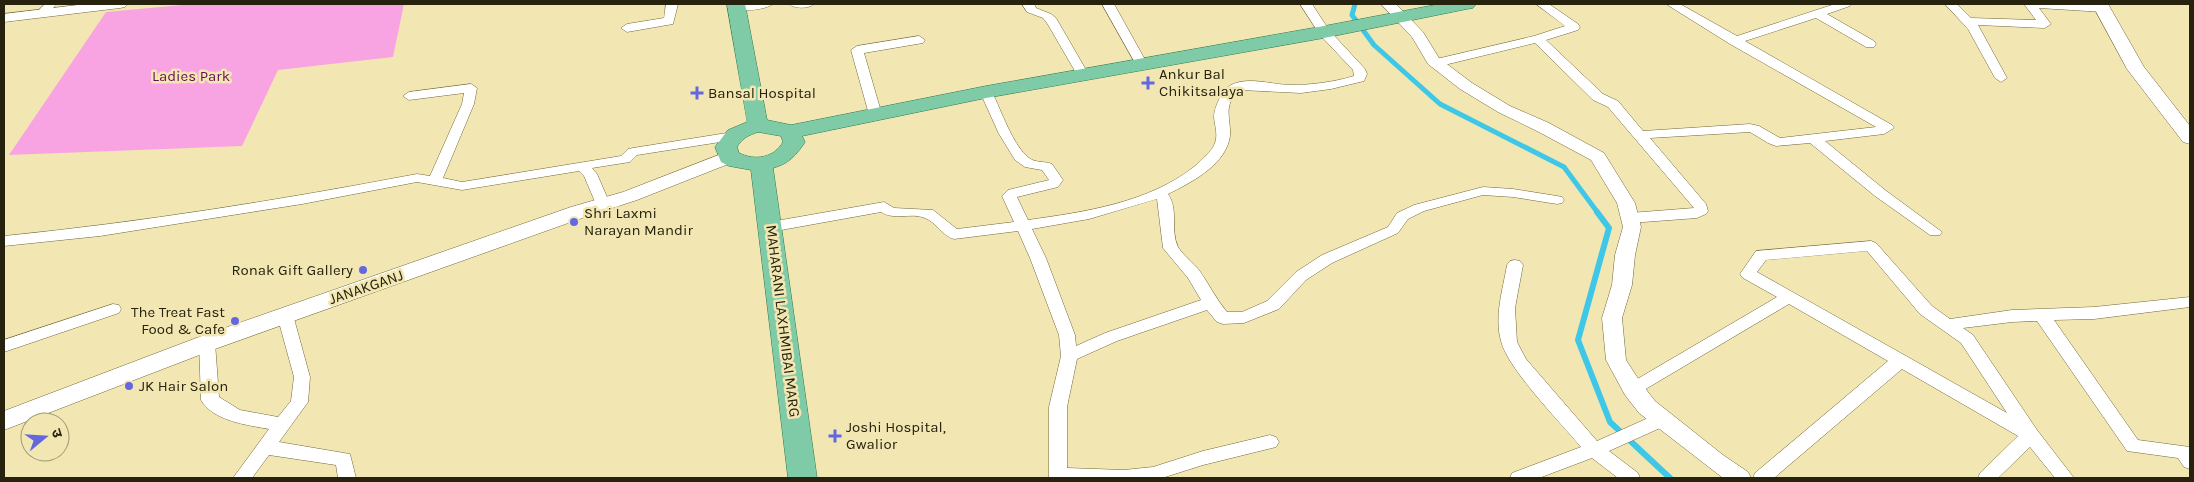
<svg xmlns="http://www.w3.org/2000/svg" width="2194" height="482" font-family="Karla,'Noto Sans Devanagari',sans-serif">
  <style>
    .green { fill: #f9a4e2 }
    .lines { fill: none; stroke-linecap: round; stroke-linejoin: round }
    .stream-far1 { stroke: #3ec7e7; stroke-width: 5 }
    .stream { stroke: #3ec7e7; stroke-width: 6 }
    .minor-casing { stroke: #726737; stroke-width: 1 }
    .tertiary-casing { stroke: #726737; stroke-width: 1 }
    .secondary-casing { stroke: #726737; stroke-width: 1 }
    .primary-casing { stroke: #29794c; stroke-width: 1 }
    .minor { fill: #fff; fill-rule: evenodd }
    .tertiary { fill: #fff; fill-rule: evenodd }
    .secondary { fill: #fff; fill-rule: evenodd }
    .primary { fill: #80cba7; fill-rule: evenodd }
    .poi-dot { fill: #6368e1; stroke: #f2e7b3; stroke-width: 2 }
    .labels { text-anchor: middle; stroke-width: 5; stroke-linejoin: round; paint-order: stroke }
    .poi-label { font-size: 15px; fill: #26220e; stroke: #f2e7b3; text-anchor: start }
    .park-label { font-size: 15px; fill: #690e58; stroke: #f2e7b3 }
    .street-label { font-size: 15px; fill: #26220e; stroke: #f2e7b3 }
  </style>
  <rect width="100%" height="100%" fill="#f2e7b3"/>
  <path class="green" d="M 193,4 L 404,4 L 393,57 L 278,70 L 242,146 L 9,155 L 106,12 Z"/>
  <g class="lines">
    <path class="stream-far1" d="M 1355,4 L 1352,15 L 1374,45 L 1440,104 L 1564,167 L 1598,213"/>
    <path class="stream" d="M 1597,212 L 1609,228 L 1578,340 L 1610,422 L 1670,478"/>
    <defs>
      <path id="minor" d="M 45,4 L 57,4 L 45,16 L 37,16 L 35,14 Z
        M 666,4 L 678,4 L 673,24 L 627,32 L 621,28 L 627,24 L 664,18 Z
        M 735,4 L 773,4 C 766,10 737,13 730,7 Z
        M 789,4 L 814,4 C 809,9 794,9 789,4 Z
        M 1022,4 L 1034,4 L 1036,8 L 1051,14 L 1056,18 L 1089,75 L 1087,78 L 1079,78 L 1047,23 L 1043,18 L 1027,12 Z
        M 1102,4 L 1114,4 L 1148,65 L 1146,68 L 1138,68 Z
        M 1300,4 L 1312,4 L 1329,30 L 1365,69 L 1367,74 L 1364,81 L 1331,89 L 1301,93 L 1241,90 C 1219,105 1234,123 1229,141 C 1222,167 1190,183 1168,194 C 1179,209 1170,230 1178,247 C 1183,255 1193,263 1199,270 C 1209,284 1216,299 1227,312 L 1242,312 L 1267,301 L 1296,272 L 1322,255 L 1388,227 L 1397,213 L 1414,205 L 1483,187 L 1513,189 L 1557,196 L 1562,197 L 1564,200 L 1562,203 L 1557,204 L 1513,197 L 1483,195 L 1424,211 L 1408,219 L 1398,233 L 1332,263 L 1306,280 L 1279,309 L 1244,323 L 1223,324 L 1217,322 L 1207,310 L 1117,341 L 1077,359 L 1067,407 L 1067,468 L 1124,470 L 1153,467 L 1203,451 L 1270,435 L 1276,437 L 1279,442 L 1276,447 L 1203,465 L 1162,478 L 1049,478 L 1049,407 L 1061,356 L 1059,335 L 1030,258 L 1018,231 L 954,239 C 942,236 936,222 925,218 C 911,212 895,221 881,212 L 770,232 L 765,230 L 763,227 L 765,224 L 770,222 L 884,202 L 894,208 L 933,210 L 957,229 L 1014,222 L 1002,196 L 1008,190 L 1049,180 L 1042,170 L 1025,167 L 1015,160 L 999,134 L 980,92 L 986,88 L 992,92 C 1001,110 1013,146 1029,158 C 1035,163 1045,161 1052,164 L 1063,180 L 1058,187 L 1017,197 L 1028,220 C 1084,212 1149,203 1195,166 C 1202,159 1211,153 1215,143 C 1218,134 1215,127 1214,117 C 1214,108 1222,89 1231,85 C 1249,76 1272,85 1291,85 C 1312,85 1334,82 1354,76 L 1353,70 L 1320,35 ZM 1157,199 L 1163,248 L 1188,278 L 1201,300 L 1105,333 L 1076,346 L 1075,335 L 1046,258 L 1032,229 L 1089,219 Z
        M 1536,4 L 1549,4 L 1578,24 L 1580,27 L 1578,30 L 1546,40 L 1603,94 L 1618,101 L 1643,131 L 1750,124 L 1759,126 L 1780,138 L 1876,127 L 1730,44 L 1666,4 L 1680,4 L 1737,36 L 1835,4 L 1852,4 L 1850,6 L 1827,14 L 1874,41 L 1876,44 L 1874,47 L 1866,47 L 1816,18 L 1745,41 L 1892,125 L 1894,128 L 1884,134 L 1825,141 L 1885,190 L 1942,232 L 1940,235 L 1930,235 L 1875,196 L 1810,143 L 1776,146 L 1768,143 L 1750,132 L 1650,138 L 1706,204 L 1708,211 L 1706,214 L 1697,218 L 1630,223 L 1625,221 L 1623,218 L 1625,215 L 1630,213 L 1694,208 L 1608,107 L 1593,100 L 1535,43 L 1436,67 L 1430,63 L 1432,60 L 1534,36 L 1565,26 Z
        M 1945,4 L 1957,4 L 1971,18 L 2036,20 L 2024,4 C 2039,4 2102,1 2110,9 L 2104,12 L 2039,8 L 2051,24 L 2045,28 L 1978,25 L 2007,78 L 2001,82 L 1995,78 L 1968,29 Z
        M 919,36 L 925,40 L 923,43 L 864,53 L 882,115 L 875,119 L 870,118 L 851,50 L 857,46 Z
        M 471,84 L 477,88 L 474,104 L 443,178 L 462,182 L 621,156 L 628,149 L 633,148 L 733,132 L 740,136 L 733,140 L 637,155 L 630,162 L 592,168 L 597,174 L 610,204 L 608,207 L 598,207 L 596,204 L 584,176 L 579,171 L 462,190 L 417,182 L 302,204 L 100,236 L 4,246 L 4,236 C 143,222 280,200 417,174 L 430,176 L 462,104 L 464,93 L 409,100 L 403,96 L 409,92 Z
        M 1871,241 L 1876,243 L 1932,306 L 1950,319 L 2012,310 L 2094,307 L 2190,297 L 2190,307 L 2094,319 L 2054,320 L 2138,440 L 2190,447 L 2190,469 L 2184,467 L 2178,458 L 2127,451 L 2037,321 L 2012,322 L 1963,328 L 1973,335 L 2037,430 L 2074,478 L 2055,478 L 2030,447 L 1998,478 L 1978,478 L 1980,473 L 2018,436 L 1902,369 L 1774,478 L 1753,478 L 1755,473 L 1888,361 L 1789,304 L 1639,393 L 1633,395 L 1627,393 L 1624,389 L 1627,385 L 1777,297 L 1743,278 L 1740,274 L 1756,251 ZM 1867,251 L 1920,314 L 1961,343 L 2007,413 L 1757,272 L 1766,260 Z
        M 1515,260 L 1520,261 L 1523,265 L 1515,308 L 1517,342 L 1526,359 L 1597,441 L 1657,414 L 1663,412 L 1669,414 L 1672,419 L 1669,424 L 1609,451 L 1638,473 L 1640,478 L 1618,478 L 1592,458 L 1539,478 L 1510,478 L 1512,473 L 1581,447 C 1561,423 1507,368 1501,341 C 1494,316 1503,289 1507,265 L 1510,261 Z
        M 113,304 L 119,305 L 121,309 L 119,313 L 4,352 L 4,340 Z
        M 285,309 L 291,311 L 293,315 L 310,377 L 308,402 L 279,442 L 350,454 L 356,478 L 338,478 L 336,465 L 269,455 L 252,478 L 233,478 L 269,429 C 247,425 213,421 201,400 L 199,343 L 201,339 L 207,337 L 213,339 L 215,343 L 219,397 L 240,410 L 278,417 L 291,401 L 294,377 L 277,315 L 279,311 Z"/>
      <path id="tertiary" d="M 86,4 L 127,4 L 125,7 L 120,8 L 4,22 L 4,14 Z
        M 1381,4 L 1396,4 L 1423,32 L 1439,58 L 1472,83 L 1510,106 L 1549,123 L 1604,153 L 1635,203 L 1641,227 L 1635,255 L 1632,285 L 1622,318 L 1626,360 L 1641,383 L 1655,401 L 1723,455 L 1748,472 L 1751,478 L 1723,478 L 1639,413 L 1625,395 L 1606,360 L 1602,318 L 1612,285 L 1615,255 L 1623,227 L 1617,203 L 1591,160 L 1537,131 L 1498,112 L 1460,89 L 1428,64 L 1412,37 Z"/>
      <path id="secondary" d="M 2092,4 L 2108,4 L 2144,67 L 2190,126 L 2190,144 L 2183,142 L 2127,69 Z
        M 729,151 L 736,153 L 739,157 L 736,161 L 637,200 L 585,217 L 215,349 L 4,430 L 4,411 L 199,337 L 571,207 L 623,192 Z"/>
      <path id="primary" d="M 727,4 L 745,4 L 767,120 L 791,125 L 986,86 L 1324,26 L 1440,4 L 1476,4 L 1473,8 L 1467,9 L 1324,38 L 986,98 L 802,136 L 805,142 C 796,156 788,164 773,168 L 817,478 L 788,478 L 751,170 L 729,166 L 721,162 L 715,147 L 728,130 L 747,122 ZM 758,132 L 781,136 L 783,142 C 774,158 755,161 739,153 L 737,147 C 741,139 749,135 758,132 Z"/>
    </defs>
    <use href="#minor" class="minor-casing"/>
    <use href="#tertiary" class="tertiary-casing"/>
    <use href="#secondary" class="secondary-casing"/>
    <use href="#primary" class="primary-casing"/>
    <use href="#minor" class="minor"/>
    <use href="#tertiary" class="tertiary"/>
    <use href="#secondary" class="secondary"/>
    <use href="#primary" class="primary"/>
  </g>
  <g class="poi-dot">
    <path d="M1145.5 75.5h5v5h5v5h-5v5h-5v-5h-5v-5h5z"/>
    <path d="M694.5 85.5h5v5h5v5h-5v5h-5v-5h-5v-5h5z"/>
    <circle cx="574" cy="222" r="5"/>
    <circle cx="363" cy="270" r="5"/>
    <circle cx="235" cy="321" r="5"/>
    <circle cx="129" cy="386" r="5"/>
    <path d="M832.5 428.5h5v5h5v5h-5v5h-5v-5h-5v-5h5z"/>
  </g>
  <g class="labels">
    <g class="poi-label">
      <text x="1159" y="79">Ankur Bal<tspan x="1159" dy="17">Chikitsalaya</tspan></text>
      <text x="708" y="98">Bansal Hospital</text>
      <text x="584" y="218">Shri Laxmi<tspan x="584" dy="17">Narayan Mandir</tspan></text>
      <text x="353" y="275" text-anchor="end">Ronak Gift Gallery</text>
      <text x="225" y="317" text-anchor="end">The Treat Fast<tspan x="225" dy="17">Food &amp; Cafe</tspan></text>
      <text x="139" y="391">JK Hair Salon</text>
      <text x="846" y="432">Joshi Hospital,<tspan x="846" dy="17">Gwalior</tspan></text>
    </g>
    <g class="park-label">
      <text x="191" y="81">Ladies Park</text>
    </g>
    <g class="street-label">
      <text transform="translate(366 287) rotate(-19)" y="5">JANAKGANJ</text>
      <text transform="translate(783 321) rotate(83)" y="5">MAHARANI LAXHMIBAI MARG</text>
    </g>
  </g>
  <rect width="2194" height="482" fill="none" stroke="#26220e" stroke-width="10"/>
  <g transform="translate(45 437) rotate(72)"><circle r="24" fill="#f2e7b3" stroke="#a09871"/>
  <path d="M0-4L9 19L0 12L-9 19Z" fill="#6368e1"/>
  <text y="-8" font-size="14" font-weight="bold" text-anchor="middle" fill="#26220e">उ</text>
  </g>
</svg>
